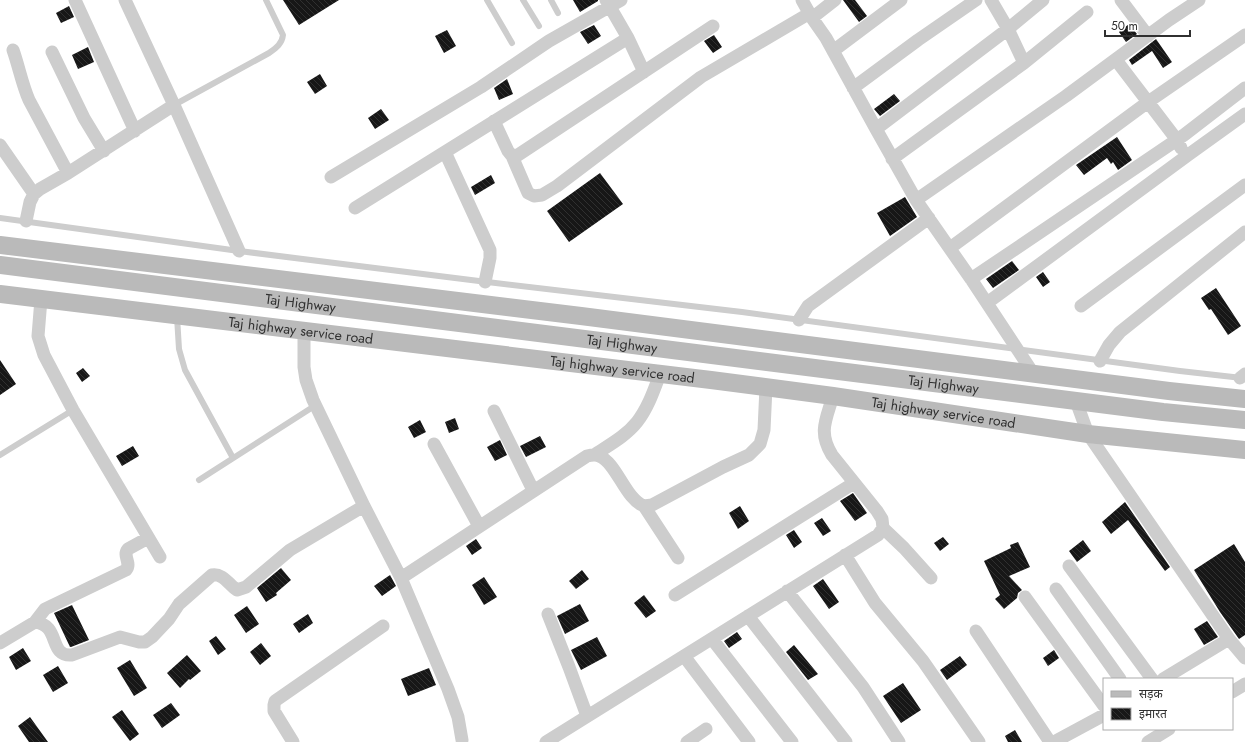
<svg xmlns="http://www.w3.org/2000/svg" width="1245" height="742" font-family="Jost,'Noto Sans Devanagari',sans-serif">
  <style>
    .building { fill: url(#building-back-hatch) }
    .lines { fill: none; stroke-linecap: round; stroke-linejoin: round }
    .lane { stroke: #cdcdcd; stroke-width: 6 }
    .street { stroke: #cdcdcd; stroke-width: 13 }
    .secondary { stroke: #bababa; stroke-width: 18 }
    .labels { text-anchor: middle; stroke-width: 4; stroke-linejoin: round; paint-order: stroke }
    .street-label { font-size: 14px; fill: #303030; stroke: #fff }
  </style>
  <defs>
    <pattern id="building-back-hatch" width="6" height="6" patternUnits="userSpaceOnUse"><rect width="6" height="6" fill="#171717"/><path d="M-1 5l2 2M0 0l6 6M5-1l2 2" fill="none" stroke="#303030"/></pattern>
  </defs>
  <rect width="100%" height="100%" fill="#fff"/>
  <path class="building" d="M 283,0 L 339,0 L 299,25 Z
    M 573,0 L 598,0 L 598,1 L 580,12 Z
    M 843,0 L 855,0 L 867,16 L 859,22 Z
    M 69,6 L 74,17 L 61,23 L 56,13 Z
    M 1129,24 L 1137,34 L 1126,42 L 1119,32 Z
    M 594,25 L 601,36 L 588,44 L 580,32 Z
    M 447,30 L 456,46 L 444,53 L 435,36 Z
    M 714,35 L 722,47 L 713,53 L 704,41 Z
    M 1156,39 L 1172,62 L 1163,68 L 1152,51 L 1132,65 L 1129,60 Z
    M 88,47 L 94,62 L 78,69 L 72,55 Z
    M 320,74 L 327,86 L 315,94 L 307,82 Z
    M 507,79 L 513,94 L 499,100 L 494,88 Z
    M 894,94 L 900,101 L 880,116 L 874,109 Z
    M 381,109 L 389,120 L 375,129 L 368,118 Z
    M 1117,137 L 1132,160 L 1118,170 L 1113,162 L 1111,164 L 1107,158 L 1084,175 L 1076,165 Z
    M 600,173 L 623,204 L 569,242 L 547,211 Z
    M 491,175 L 495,183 L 475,195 L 471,187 Z
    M 905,197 L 917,217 L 890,236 L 877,213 Z
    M 1012,261 L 1019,270 L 993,288 L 986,279 Z
    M 1043,272 L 1050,282 L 1043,287 L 1036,277 Z
    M 1216,288 L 1241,326 L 1228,335 L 1211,309 L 1209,310 L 1201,298 Z
    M 0,360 L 16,384 L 0,395 Z
    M 83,368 L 90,376 L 82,382 L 76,373 Z
    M 455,418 L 459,429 L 449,433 L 445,422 Z
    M 420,420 L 426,432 L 414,438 L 408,427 Z
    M 540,436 L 546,447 L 526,457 L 520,446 Z
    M 500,440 L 507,455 L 495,461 L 487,447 Z
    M 133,446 L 139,456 L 122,466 L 116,456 Z
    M 853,493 L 867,513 L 855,521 L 840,501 Z
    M 1125,502 L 1170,567 L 1165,571 L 1128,520 L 1111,534 L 1102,522 Z
    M 740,506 L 749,521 L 738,529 L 729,513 Z
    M 822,518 L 831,531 L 823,536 L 814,523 Z
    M 794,530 L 802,542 L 794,548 L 786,535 Z
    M 943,537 L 949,544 L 940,551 L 934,543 Z
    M 476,539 L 482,548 L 472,555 L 466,546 Z
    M 1083,540 L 1091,551 L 1077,562 L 1069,551 Z
    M 1018,542 L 1030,567 L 1009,576 L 1022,590 L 1018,593 L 1017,598 L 1004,609 L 995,599 L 1000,595 L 984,561 L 1011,548 L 1010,545 Z
    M 1234,544 L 1245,562 L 1245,635 L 1239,639 L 1220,612 L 1194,570 Z
    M 281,568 L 291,580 L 276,593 L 277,595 L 266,602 L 257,588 Z
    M 582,570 L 589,579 L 576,589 L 569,581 Z
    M 390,575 L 396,586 L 382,596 L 374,586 Z
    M 484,577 L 497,597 L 484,605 L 472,585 Z
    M 823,579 L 839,602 L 829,609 L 813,586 Z
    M 644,595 L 656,611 L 646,618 L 634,603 Z
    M 580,604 L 589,621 L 565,634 L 557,616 Z
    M 72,605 L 89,640 L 71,647 L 70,647 L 54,613 Z
    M 247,606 L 259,624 L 246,633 L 234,615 Z
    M 308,614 L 313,623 L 299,633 L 293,624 Z
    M 1207,621 L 1218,637 L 1204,645 L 1194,629 Z
    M 737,632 L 742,639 L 729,648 L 724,641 Z
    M 216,636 L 226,649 L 218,655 L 209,641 Z
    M 597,637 L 607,656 L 581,670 L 571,650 Z
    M 261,643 L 271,656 L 260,665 L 250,652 Z
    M 794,645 L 818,674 L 808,680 L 786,652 Z
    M 23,648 L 31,661 L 16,670 L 9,657 Z
    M 1054,650 L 1059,658 L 1048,666 L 1043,658 Z
    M 187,655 L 201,671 L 190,680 L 189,679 L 180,688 L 167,673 Z
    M 960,656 L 967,665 L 947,680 L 940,670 Z
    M 130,660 L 147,688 L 134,696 L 117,668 Z
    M 58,666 L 68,683 L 53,692 L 43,675 Z
    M 429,668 L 436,685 L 408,696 L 401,679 Z
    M 903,683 L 921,710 L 901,723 L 883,696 Z
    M 171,703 L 180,715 L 162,728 L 153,715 Z
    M 122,710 L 139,734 L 130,741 L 112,717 Z
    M 30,717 L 48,742 L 29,742 L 18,726 Z
    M 1015,730 L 1022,742 L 1008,742 L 1005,736 Z"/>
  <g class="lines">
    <path class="lane" d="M 487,0 L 512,43
      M 523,0 L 539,26
      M 551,0 L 558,13
      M 174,105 L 269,53 C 276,48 282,44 283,35 L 266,0
      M 0,218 L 239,251 L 479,281 L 742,312 L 1180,371 L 1242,378
      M 177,317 L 179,349 L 185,370 L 233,458
      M 0,455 L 73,410
      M 199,480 L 316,405"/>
    <path class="street" d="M 75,0 L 135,131
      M 125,0 L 174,105 L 239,251
      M 606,0 L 628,38 L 644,72
      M 802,0 L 812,18 L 826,38 L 876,129 L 916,200
      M 991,0 L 1008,29 L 1024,63
      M 1121,0 L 1148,36
      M 812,18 L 835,0
      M 13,50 C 19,67 22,84 29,100 L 68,173
      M 833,51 L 901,0
      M 52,52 L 84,118 L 104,151
      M 1116,60 L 1177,140 L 1181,148
      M 853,88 L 918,40 L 976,0
      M 494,121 L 508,151 L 512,156 L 518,155 L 713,26
      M 876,129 L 1008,29 L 1043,0
      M 0,145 L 34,194
      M 445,152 L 490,250 L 490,258 L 485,282
      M 512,156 L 528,193 L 534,196 L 542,195 L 557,186 L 701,77 L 810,13
      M 892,159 L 1024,63 L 1087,12
      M 331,177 L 481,87 L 549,41 L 621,0
      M 355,208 L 628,38
      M 26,221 L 30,202 L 34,194 L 40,189 L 68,173 L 174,105
      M 950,248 L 1148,102 L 1245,35
      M 971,279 L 1184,135 L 1245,88
      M 41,299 L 38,336 L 44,355 L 73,410 L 160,557
      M 987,303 L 1188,155 L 1245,114
      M 1081,306 L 1245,185
      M 799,320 L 808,306 L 929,218
      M 304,331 L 304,367 L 306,380 L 313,400 L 364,506 L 401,578 L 448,689 L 458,717 L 462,740
      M 1100,361 L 1109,345 L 1120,332 L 1245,232
      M 1033,373 L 971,279 L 916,200 L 1066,96 L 1169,20 L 1199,0
      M 1240,378 L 1245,374
      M 1076,401 L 1088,434 L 1229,639 L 1245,658
      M 494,411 L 533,490
      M 434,444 L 479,526
      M 594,455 C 609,445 626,436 637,422 C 648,408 654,390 660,374
      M 644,506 L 678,558
      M 883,528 L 904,548 L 931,578
      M 845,555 L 875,603 L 923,661 L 979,742
      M 1069,566 L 1152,679
      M 401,578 L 587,456 C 591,455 595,454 599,456 C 617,463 625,499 644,506 L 652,505 L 723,467 L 749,455 L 760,444 L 764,430 L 766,387
      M 1056,589 L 1120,679
      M 787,591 L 863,687 L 899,742
      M 675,595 L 854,483
      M 1025,597 L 1104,706
      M 548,614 L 569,667 L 587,716
      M 748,616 L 846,742
      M 35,622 L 45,609 L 126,570 C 132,563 122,556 128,549 L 148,538
      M 976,631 L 1050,742
      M 712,639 L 792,742
      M 0,643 L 35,622 C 61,625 48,657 72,655 L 120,637 L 139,642 L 145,642 L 152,637 L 169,619 L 179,604 L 212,575 C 223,573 229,585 237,590 L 246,587 L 290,550 L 364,506
      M 684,656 L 749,742
      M 1163,679 L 1229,639
      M 1232,692 L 1245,684
      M 293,742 L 274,711 L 274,705 L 275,701 L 383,626
      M 546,742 L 878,535 L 883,528 L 882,519 L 877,511 L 832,455 C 818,432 826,420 833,396
      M 687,742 L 706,729
      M 1054,742 L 1104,715
      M 1148,742 L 1169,729"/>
    <g class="secondary">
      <path d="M 0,245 L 581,316 L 1169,391 L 1245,399"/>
      <path id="s1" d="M 0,265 L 1163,412 L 1245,420"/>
      <path id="s2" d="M 0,294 L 711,380 L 833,396 L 1088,434 L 1245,450"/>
    </g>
  </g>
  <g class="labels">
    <g class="street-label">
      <text dy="5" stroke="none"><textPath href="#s1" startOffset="303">Taj Highway</textPath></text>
      <text dy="5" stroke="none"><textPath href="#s2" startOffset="303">Taj highway service road</textPath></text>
      <text dy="5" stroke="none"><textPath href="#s1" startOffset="627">Taj Highway</textPath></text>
      <text dy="5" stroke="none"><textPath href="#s2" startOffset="627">Taj highway service road</textPath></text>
      <text dy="5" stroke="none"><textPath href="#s1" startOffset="951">Taj Highway</textPath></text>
      <text dy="5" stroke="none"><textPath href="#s2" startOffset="951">Taj highway service road</textPath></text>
    </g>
  </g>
  <rect x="1103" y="678" width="130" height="52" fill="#ffffff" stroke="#acacac"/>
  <rect x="1111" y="691" width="20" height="6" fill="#bababa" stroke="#acacac"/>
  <text x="1139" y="698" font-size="12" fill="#303030">सड़क</text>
  <rect x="1111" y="708" width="20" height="12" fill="url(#building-back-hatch)" stroke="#acacac"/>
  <text x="1139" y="718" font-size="12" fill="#303030">इमारत</text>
  <path d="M1105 30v6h85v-6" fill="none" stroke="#303030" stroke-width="2"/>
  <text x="1111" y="30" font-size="12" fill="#303030" stroke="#ffffff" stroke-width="3" paint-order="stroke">50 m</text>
</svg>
